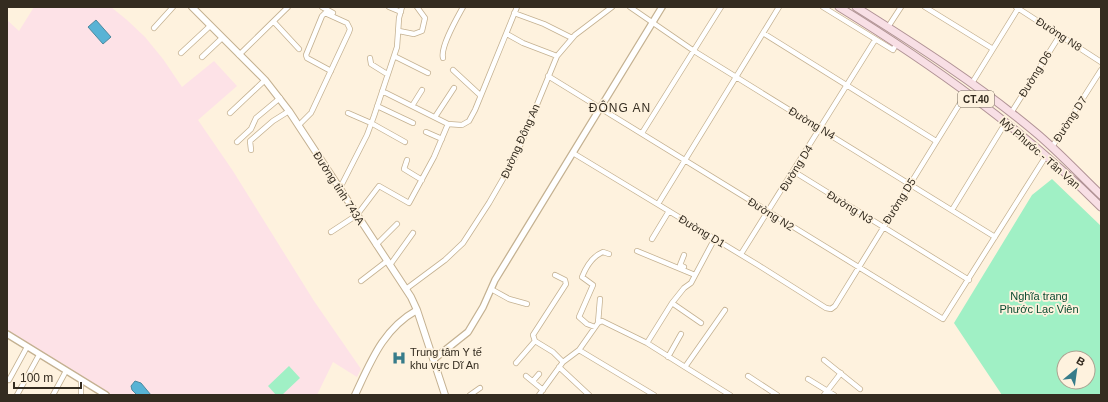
<svg xmlns="http://www.w3.org/2000/svg" width="1108" height="402" font-family="Arial,sans-serif">
  <style>
    .industrial { fill: #fde2e7 }
    .green { fill: #a0f0c5; fill-rule: evenodd }
    .water { fill: #58b3d5; stroke: #4d8a9f }
    .lines { fill: none; stroke-linecap: round; stroke-linejoin: round }
    .minor-casing { stroke: #c4b191; stroke-width: 6 }
    .tertiary-casing { stroke: #c4b191; stroke-width: 8 }
    .secondary-casing { stroke: #c4b191; stroke-width: 8 }
    .primary-casing { stroke: #b09295; stroke-width: 9 }
    .minor { stroke: #fff; stroke-width: 4.5 }
    .tertiary { stroke: #fff; stroke-width: 5.5 }
    .secondary { stroke: #fff; stroke-width: 6 }
    .primary { stroke: #f8dfe5; stroke-width: 7 }
    .labels { text-anchor: middle; stroke-width: 3.5; stroke-linejoin: round; paint-order: stroke }
    .shield { fill: #fef2de; stroke: #716759; stroke-width: 1 }
    .shield-label { font-size: 10px; font-weight: bold; fill: #342c20 }
    .street-label { font-size: 11px; fill: #342c20; stroke: #fef2de }
    .park-label { font-size: 11px; fill: #0b4c31; stroke: #fef2de }
    .poi-label { font-size: 11px; fill: #342c20; stroke: #fef2de; text-anchor: start }
    .neighbourhood-label { font-size: 12px; letter-spacing: 1px; fill: #342c20; stroke: #fef2de }
  </style>
  <rect width="100%" height="100%" fill="#fef2de"/>
  <path class="industrial" d="M 34,7 L 111,7 L 127,20 L 145,37 L 163,59 L 182,87 L 214,61 L 237,86 L 198,120 L 233,171 L 314,301 L 361,369 L 357,377 L 333,362 L 317,395 L 110,395 L 7,331 L 7,20 L 19,31 Z"/>
  <path class="green" d="M 1052,179 L 1101,226 L 1101,395 L 1002,395 L 954,323 L 1032,195 ZM 1064,358 L 1088,358 L 1088,382 L 1064,382 Z
    M 289,366 L 300,378 L 282,395 L 276,395 L 268,386 Z"/>
  <path class="water" d="M 96,20 L 111,37 L 103,44 L 88,27 Z
    M 135,381 L 141,383 L 151,395 L 137,395 L 132,390 L 131,386 Z"/>
  <g class="lines">
    <defs>
      <path id="minor" d="M 322,7 L 333,13
        M 389,7 L 401,12
        M 630,7 L 694,51 L 995,237
        M 823,7 L 893,50 L 897,43
        M 925,7 L 993,49
        M 1016,7 L 1101,62
        M 514,13 L 544,24 L 572,38
        M 274,22 L 299,49
        M 888,27 L 901,7
        M 154,28 L 173,7
        M 399,31 L 414,34 L 422,31 L 425,18 L 417,7
        M 763,33 L 936,141
        M 507,34 L 523,43 L 557,56
        M 181,53 L 210,26
        M 239,55 L 288,7
        M 394,56 L 428,73
        M 202,57 L 222,38
        M 370,58 L 371,64 L 387,74
        M 443,58 C 440,47 457,18 463,7
        M 453,70 L 480,95
        M 548,76 L 943,319 L 1046,156
        M 972,83 L 1019,7
        M 382,91 L 448,124 L 462,125 L 469,121 L 475,110 L 517,7
        M 377,106 L 413,123
        M 412,106 L 422,90
        M 312,111 L 349,32 L 350,29 L 347,23 L 325,13 L 322,16 L 306,55 L 307,58 L 331,71
        M 230,113 L 265,80
        M 348,113 L 371,123 L 405,142
        M 1011,113 L 1060,35
        M 435,117 L 454,88
        M 299,125 L 311,113
        M 426,132 L 442,139
        M 642,133 L 721,7
        M 237,142 L 251,129 L 256,118 L 280,98
        M 1052,147 L 1101,70
        M 251,150 L 250,141 L 273,121 L 289,111
        M 573,153 L 758,265 L 826,308 L 831,309 L 835,306 L 967,92
        M 407,160 L 404,169 L 422,180
        M 793,171 L 969,280
        M 340,188 L 367,135 L 374,116 L 397,47 L 399,18 L 402,7
        M 658,204 L 779,7
        M 952,210 L 1006,122
        M 331,232 L 357,215 L 379,186 L 409,203 L 434,157 L 448,124
        M 652,239 L 669,211
        M 376,245 L 397,224
        M 637,251 L 695,275
        M 741,254 L 875,40
        M 684,255 L 680,265 L 684,267
        M 390,265 L 413,233
        M 361,281 L 387,261
        M 406,289 L 445,260 L 463,243 L 489,203 L 515,158 L 557,56 L 575,35 L 612,7
        M 491,289 L 509,299 L 527,304
        M 672,303 L 684,288 L 691,283 L 715,238
        M 598,323 L 600,299
        M 595,327 L 587,324 L 579,317 L 593,285 L 582,277 C 586,267 593,256 603,252 L 609,254
        M 647,343 L 672,303 L 701,323
        M 579,350 L 654,395
        M 668,357 L 681,334
        M 824,360 L 860,389
        M 563,362 L 579,350 L 598,323 L 602,321 L 647,343 L 685,367 L 725,310
        M 516,363 L 535,341
        M 559,367 L 589,395
        M 685,367 L 730,395
        M 526,376 L 543,390
        M 748,376 L 777,395
        M 808,379 L 834,395
        M 9,380 L 27,347
        M 533,381 L 539,374
        M 17,395 L 39,355
        M 53,395 L 66,371
        M 81,395 L 81,381
        M 470,395 L 480,388
        M 539,395 L 563,362 L 553,352 L 535,341 L 533,335 L 566,284 L 565,280 L 555,275
        M 824,395 L 841,373"/>
      <path id="tertiary" d="M 7,334 L 106,395
        M 434,359 L 468,332 L 483,307 L 495,280 L 662,7"/>
      <path id="secondary" d="M 192,7 L 265,80 L 289,111 L 411,297 L 417,310 L 445,395
        M 355,395 C 371,361 383,329 417,310"/>
      <path id="primary" d="M 839,7 C 933,65 1023,129 1101,207
        M 856,7 C 918,46 979,85 1035,132 C 1058,151 1079,174 1101,195"/>
    </defs>
    <use href="#minor" class="minor-casing"/>
    <use href="#tertiary" class="tertiary-casing"/>
    <use href="#secondary" class="secondary-casing"/>
    <use href="#primary" class="primary-casing"/>
    <use href="#minor" class="minor"/>
    <use href="#tertiary" class="tertiary"/>
    <use href="#secondary" class="secondary"/>
    <use href="#primary" class="primary"/>
  </g>
  <defs>
    <symbol id="hospital-bare" viewBox="-9 -9 18 18"><path d="M-5-5h3v3.5h4V-5h3V5h-3V1.5h-4V5h-3Z" fill="#377c8a" stroke="#fef2de" stroke-width="2.5" paint-order="stroke"/></symbol>
  </defs>
  <g fill-rule="evenodd">
    <use href="#hospital-bare" x="389" y="348" width="20" height="20"/>
  </g>
  <g class="labels">
    <rect class="shield" x="958" y="91" width="36" height="16" rx="3"/>
    <g class="shield-label">
      <text x="976" y="103">CT.40</text>
    </g>
    <g class="street-label">
      <text transform="translate(1059 34) rotate(33)" y="4">Đường N8</text>
      <text transform="translate(1035 74) rotate(-58)" y="4">Đường D6</text>
      <text transform="translate(1070 119) rotate(-57)" y="4">Đường D7</text>
      <text transform="translate(812 123) rotate(31)" y="4">Đường N4</text>
      <text transform="translate(520 141) rotate(-66)" y="4">Đường Đông An</text>
      <text transform="translate(1040 153) rotate(41)" y="4">Mỹ Phước - Tân Vạn</text>
      <text transform="translate(796 168) rotate(-58)" y="4">Đường D4</text>
      <text transform="translate(339 188) rotate(57)" y="4">Đường tỉnh 743A</text>
      <text transform="translate(899 201) rotate(-58)" y="4">Đường D5</text>
      <text transform="translate(850 207) rotate(32)" y="4">Đường N3</text>
      <text transform="translate(771 214) rotate(32)" y="4">Đường N2</text>
      <text transform="translate(702 231) rotate(31)" y="4">Đường D1</text>
    </g>
    <g class="park-label">
      <text x="1039" y="300">Nghĩa trang<tspan x="1039" dy="13">Phước Lạc Viên</tspan></text>
    </g>
    <g class="poi-label">
      <text x="410" y="356">Trung tâm Y tế<tspan x="410" dy="13">khu vực Dĩ An</tspan></text>
    </g>
    <g class="neighbourhood-label">
      <text x="620" y="112">ĐÔNG AN</text>
    </g>
  </g>
  <rect width="1108" height="402" fill="none" stroke="#342c20" stroke-width="16"/>
  <g transform="translate(1076 370) rotate(29)"><circle r="19" fill="#fef2de" stroke="#ada392"/>
  <path d="M0-3L7 15L0 10L-7 15Z" fill="#377c8a"/>
  <text y="-6" font-size="11" font-weight="bold" text-anchor="middle" fill="#342c20">B</text>
  </g>
  <path d="M14 382v6h67v-6" fill="none" stroke="#342c20" stroke-width="2"/>
  <text x="20" y="382" font-size="12" fill="#342c20" stroke="#fef2de" stroke-width="3" paint-order="stroke">100 m</text>
</svg>
